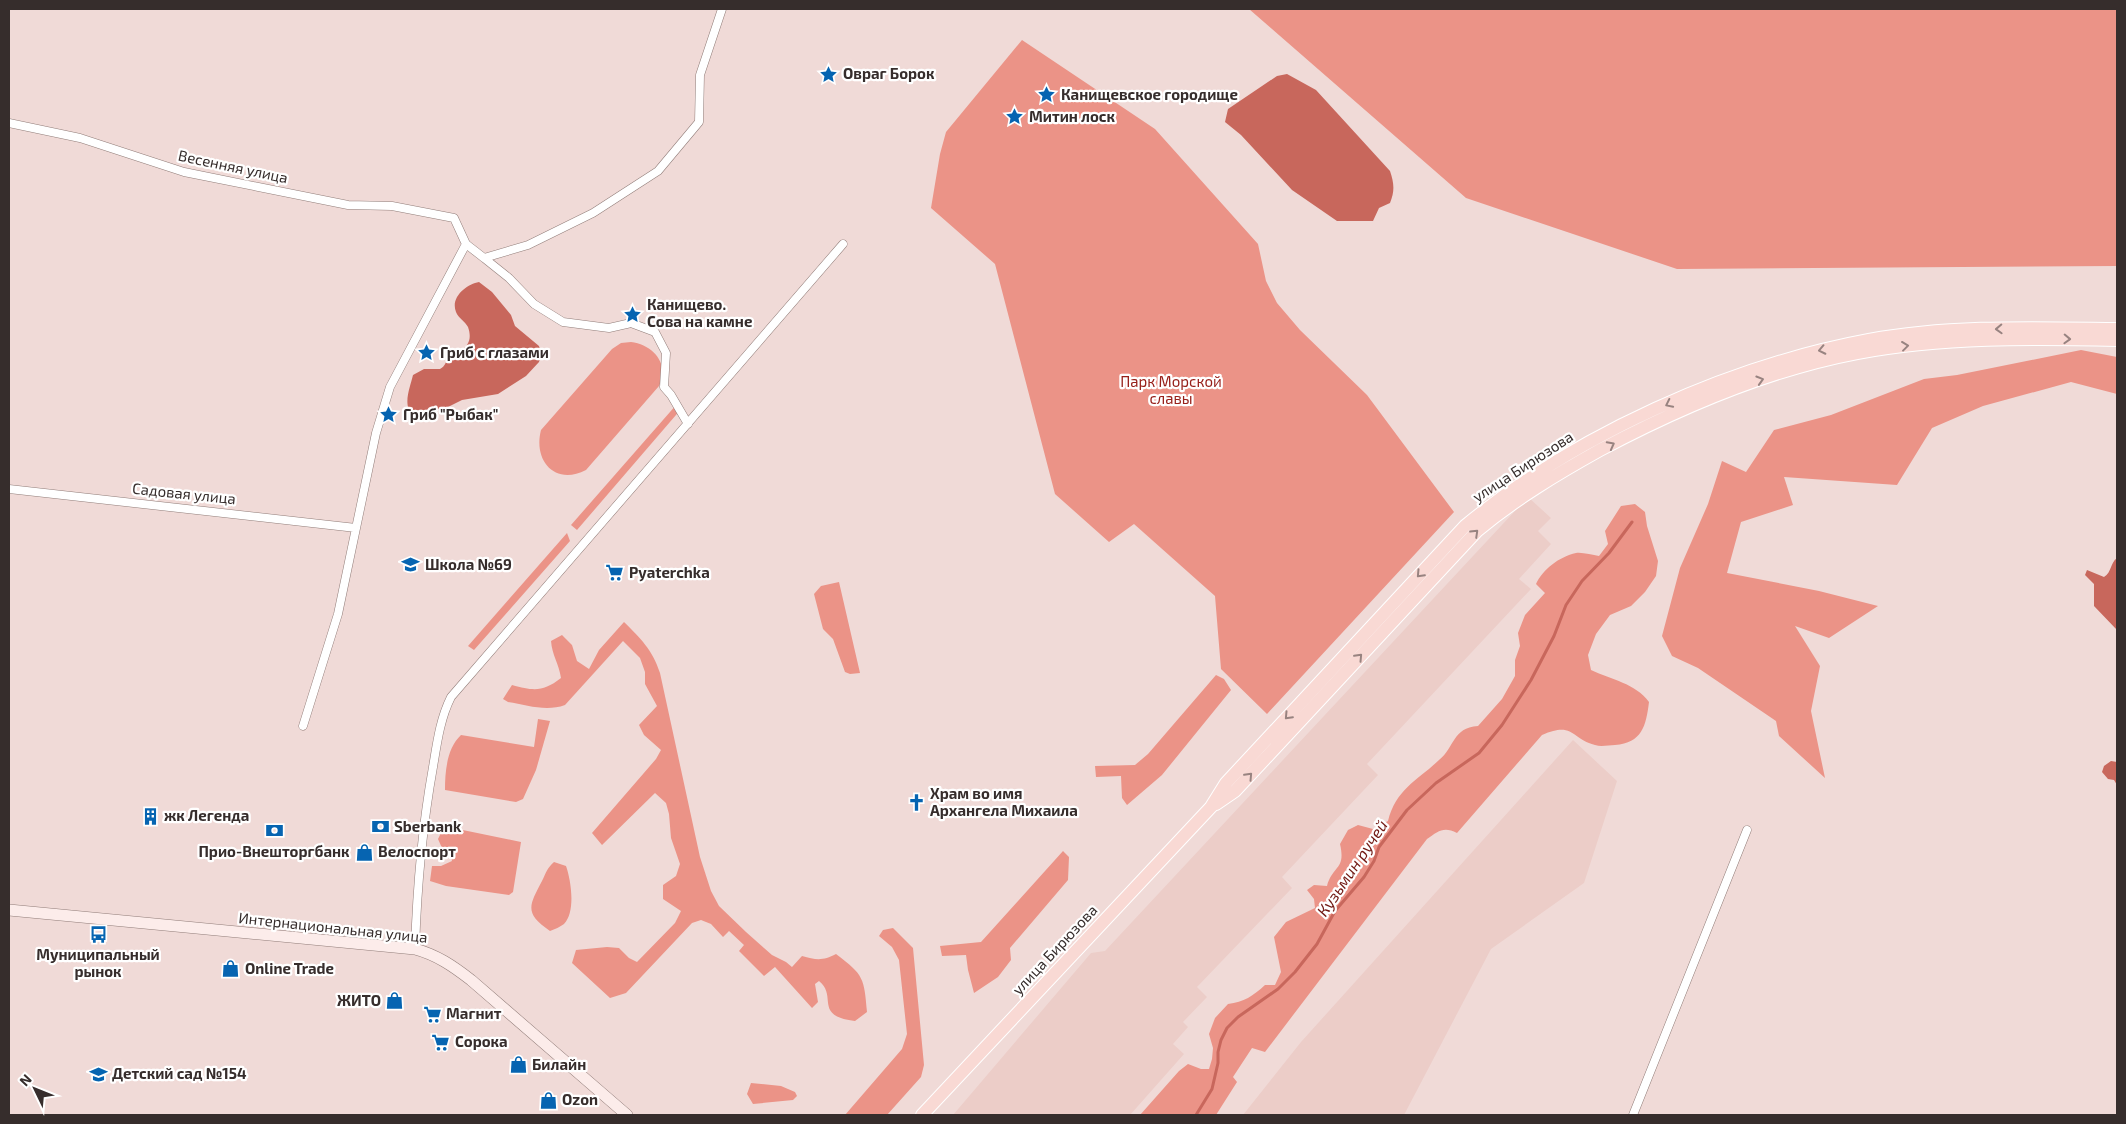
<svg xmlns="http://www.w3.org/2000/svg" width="2126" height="1124" font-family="'Exo 2',sans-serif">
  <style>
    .built { fill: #eccdc8 }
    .green { fill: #eb9387 }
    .water { fill: #c8675c }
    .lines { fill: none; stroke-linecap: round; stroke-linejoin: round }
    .stream { stroke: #c8675c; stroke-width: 3 }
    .minor-casing { stroke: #917d79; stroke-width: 9 }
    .secondary-casing { stroke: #917d79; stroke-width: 12 }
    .primary-casing { stroke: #fff; stroke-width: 14 }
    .minor { stroke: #fff; stroke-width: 8 }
    .secondary { stroke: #fcecea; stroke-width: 11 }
    .primary { stroke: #f9d9d4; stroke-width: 12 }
    .oneway { stroke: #988380 }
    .labels { text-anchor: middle; stroke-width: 4.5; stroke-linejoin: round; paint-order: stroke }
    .poi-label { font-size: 15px; font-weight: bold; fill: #362d2c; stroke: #fff; text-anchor: start }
    .street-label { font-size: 15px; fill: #362d2c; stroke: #fff }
    .park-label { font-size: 15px; fill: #97201a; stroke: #fff }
    .water-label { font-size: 16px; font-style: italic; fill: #711812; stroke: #fff }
  </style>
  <rect width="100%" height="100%" fill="#f0dad7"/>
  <path class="built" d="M 1528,497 L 1551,518 L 1538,531 L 1551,544 L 1519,579 L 1531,589 L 1367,764 L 1378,775 L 1282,877 L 1292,888 L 1197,987 L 1207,997 L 1183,1022 L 1188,1027 L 1173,1044 L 1184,1054 L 1130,1115 L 953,1115 L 1091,953 L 1105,951 Z
    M 1573,740 L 1617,781 L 1584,883 L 1491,949 L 1404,1115 L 1243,1115 L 1301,1042 Z"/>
  <path class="green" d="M 1249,9 L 2117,9 L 2117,266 L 1677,269 L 1466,198 Z
    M 1022,40 L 1155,129 L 1258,244 L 1266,281 L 1277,303 L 1300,330 L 1367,395 L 1454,512 L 1267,714 L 1221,669 L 1215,596 L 1134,524 L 1109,542 L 1055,494 L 995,264 L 931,208 L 940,154 L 946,132 Z
    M 631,342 C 654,345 670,365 659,386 L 586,470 C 555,486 533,461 541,430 L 612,349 L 621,343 Z
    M 2081,350 L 2117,357 L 2117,394 L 2071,382 L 1983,406 L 1932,428 L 1897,485 L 1784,477 L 1793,505 L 1741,522 L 1727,573 L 1819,591 L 1878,606 L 1829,638 L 1795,626 L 1820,666 L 1811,711 L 1825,778 L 1779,736 L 1776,721 L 1698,668 L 1672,656 L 1662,636 L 1680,568 L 1708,504 L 1722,461 L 1746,472 L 1774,430 L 1831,415 L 1924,379 L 1957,375 Z
    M 677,404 L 682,408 L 577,530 L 571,525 Z
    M 1635,504 L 1645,512 L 1647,526 L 1658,561 L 1656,576 L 1645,592 L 1631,606 L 1610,615 L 1596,634 L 1588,655 L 1591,670 C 1612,680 1635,683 1649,702 C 1646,726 1642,743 1615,745 C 1609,745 1601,747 1595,745 C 1571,739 1574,721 1542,735 L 1457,833 C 1444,826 1438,831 1427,839 L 1265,1052 L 1252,1048 L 1233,1077 L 1237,1082 L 1216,1115 L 1140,1115 L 1179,1071 L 1188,1064 L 1201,1069 L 1209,1069 L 1212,1059 L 1213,1048 L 1209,1034 L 1215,1018 L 1228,1004 C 1244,1002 1253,996 1265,985 L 1275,985 L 1281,972 L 1274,937 L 1286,922 L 1315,908 L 1314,899 L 1307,890 L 1314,885 L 1327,886 C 1333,865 1346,870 1340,844 L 1348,830 L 1358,825 L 1373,829 L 1388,821 C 1396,789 1417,781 1439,760 C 1455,747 1452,728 1478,726 L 1502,699 L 1515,676 L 1515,660 L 1520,646 L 1518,633 L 1525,615 L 1545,593 L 1536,584 C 1543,569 1559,557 1576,553 C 1582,552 1592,555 1599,556 L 1608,544 L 1605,531 L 1621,506 Z
    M 567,533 L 570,541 L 474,650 L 468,646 Z
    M 839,582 L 860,673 L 850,674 L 845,672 L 833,639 L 823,629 L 814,594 L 821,586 Z
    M 624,622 C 641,639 652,649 660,673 L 700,857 L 711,891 L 719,906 L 746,932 L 772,955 L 786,962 L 792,967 L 802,956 C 816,960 823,961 836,954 C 864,975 864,978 867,1012 L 855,1021 C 813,1016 838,996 819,981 L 815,984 L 818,1002 L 812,1008 L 775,967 L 764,976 L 739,951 L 744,945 L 729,931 L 723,937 L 711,924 L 701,920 L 692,923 L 626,993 L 610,998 L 572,963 L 576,950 L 607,947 L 619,948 L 629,958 L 637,962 L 675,923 L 681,911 L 663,899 L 663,885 L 676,876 L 680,864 L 671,838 L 669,814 L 666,803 L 655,793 L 602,845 L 592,833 L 656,759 L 661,750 L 644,735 L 639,725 L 657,706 L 645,684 L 645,672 L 640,658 L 623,641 L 565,705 C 546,712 527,705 508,702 L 503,699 L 512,685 C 534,691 543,692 561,678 C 559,664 552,655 551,641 L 562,635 L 572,645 L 577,661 L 589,669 L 599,650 Z
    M 1216,675 L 1224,679 L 1231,690 L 1162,775 L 1127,805 L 1122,798 L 1121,776 L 1096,777 L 1095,766 L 1135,765 L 1148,754 Z
    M 538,719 L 550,721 L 536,770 L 523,799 L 516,802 L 445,790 C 445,771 447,748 461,735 L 534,747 Z
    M 453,828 L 521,842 L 513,892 L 509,895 L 446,886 L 430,881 L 432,866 L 441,866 L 452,861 L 450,853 L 442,848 L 438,839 L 442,831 Z
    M 1063,851 L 1069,857 L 1068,880 L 1010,948 L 1011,960 L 998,977 L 974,993 L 968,970 L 966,955 L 942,956 L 940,946 L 981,942 Z
    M 554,862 L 566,866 C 571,880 576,912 564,924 C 560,927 555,929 550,931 C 524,913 529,906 542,881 C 546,873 547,868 554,862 Z
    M 893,928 L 913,948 L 924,1065 L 921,1077 L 887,1115 L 845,1115 L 902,1049 L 907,1034 L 899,960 L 892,947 L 879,936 L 883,930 Z
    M 751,1083 L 781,1086 L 795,1092 L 797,1096 L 793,1100 L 753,1104 L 747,1094 Z"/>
  <path class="water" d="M 1287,74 L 1316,90 L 1390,171 C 1394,183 1395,191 1390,203 L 1379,208 L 1373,221 L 1337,221 L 1292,190 L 1241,135 L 1225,122 L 1228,109 L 1277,76 Z
    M 479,282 L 492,292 L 511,315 L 515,326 L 539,346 L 541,355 L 539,362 L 526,376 L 498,394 L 462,400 L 446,408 L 430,410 L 418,416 L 413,416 C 402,405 410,388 413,375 L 424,369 L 440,369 C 446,366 445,361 450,357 C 459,350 475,347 468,327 C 465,321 458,318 456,312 C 450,297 467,284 479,282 Z
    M 2117,558 L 2117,630 L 2094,606 L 2094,584 L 2085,575 L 2087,570 L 2104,577 C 2112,572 2110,563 2117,558 Z
    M 2111,761 L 2117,762 L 2117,785 L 2114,780 L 2108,779 L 2102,772 L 2104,766 Z"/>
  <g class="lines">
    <path class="stream" d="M 1196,1115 L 1212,1089 L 1218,1063 L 1218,1052 L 1221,1040 L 1227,1028 L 1238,1017 L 1278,989 L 1295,972 L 1317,944 L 1335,911 L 1364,877 L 1374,861 L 1379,847 L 1407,810 L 1436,783 L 1479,753 L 1502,725 L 1531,680 L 1554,636 L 1566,605 L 1582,581 L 1609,553 L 1632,522"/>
    <defs>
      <path id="minor" d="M 9,123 L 80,138 L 184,172 L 348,205 L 392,206 L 454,218 L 466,244 L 390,387 L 376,433 L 338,614 L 303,726
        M 466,244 L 484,258 L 528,245 L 593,213 L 658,171 L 699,122 L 700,75 L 722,9
        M 484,258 L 509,278 L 534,304 L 563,322 L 609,328 L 631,323 L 655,332 L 666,353 L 664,387 L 671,395 L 688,424
        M 9,489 L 356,528
        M 415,949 C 417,888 422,828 433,767 C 437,743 440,719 451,697 L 843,244
        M 1633,1115 L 1747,830"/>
      <path id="secondary" d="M 9,910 L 415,949 C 437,955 453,966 471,980 L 627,1115"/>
      <path id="primary" d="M 1216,804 L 1235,791 L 1477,531 C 1515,499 1557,474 1600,450 C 1681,407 1767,370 1857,353 C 1943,337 2031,338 2117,340
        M 922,1115 L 1211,807 L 1226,783 L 1465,526 C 1575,435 1729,366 1869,340 C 1950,325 2035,328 2117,329"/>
    </defs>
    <use href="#minor" class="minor-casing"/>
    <use href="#secondary" class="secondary-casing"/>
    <use href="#primary" class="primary-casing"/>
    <use href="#minor" class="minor"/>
    <use href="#secondary" class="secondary"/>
    <use href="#primary" class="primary"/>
  </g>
  <defs><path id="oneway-chevron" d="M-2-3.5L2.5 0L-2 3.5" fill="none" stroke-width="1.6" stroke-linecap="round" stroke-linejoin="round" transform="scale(1.25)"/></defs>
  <g class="oneway">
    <use href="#oneway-chevron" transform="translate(1999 329) rotate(178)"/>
    <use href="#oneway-chevron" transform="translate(2067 339) rotate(2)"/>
    <use href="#oneway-chevron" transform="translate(1905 346) rotate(-7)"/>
    <use href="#oneway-chevron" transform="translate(1822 350) rotate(168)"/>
    <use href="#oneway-chevron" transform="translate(1760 380) rotate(-17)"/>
    <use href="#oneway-chevron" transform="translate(1669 404) rotate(154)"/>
    <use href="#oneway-chevron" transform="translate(1611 445) rotate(-28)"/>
    <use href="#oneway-chevron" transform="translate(1475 533) rotate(-44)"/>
    <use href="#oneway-chevron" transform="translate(1420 574) rotate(133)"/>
    <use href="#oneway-chevron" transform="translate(1359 657) rotate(-47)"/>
    <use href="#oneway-chevron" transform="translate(1288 716) rotate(133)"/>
    <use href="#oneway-chevron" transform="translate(1249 776) rotate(-47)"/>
  </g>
  <defs>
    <symbol id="sight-bare" viewBox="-9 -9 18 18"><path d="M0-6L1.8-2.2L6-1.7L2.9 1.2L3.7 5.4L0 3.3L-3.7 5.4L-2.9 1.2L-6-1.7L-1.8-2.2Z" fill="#0664b1" stroke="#fff" stroke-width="2.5" paint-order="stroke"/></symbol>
    <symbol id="school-bare" viewBox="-9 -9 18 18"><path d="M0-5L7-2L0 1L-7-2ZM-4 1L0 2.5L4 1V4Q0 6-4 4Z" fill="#0664b1" stroke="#fff" stroke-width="2.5" paint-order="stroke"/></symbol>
    <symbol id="supermarket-bare" viewBox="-9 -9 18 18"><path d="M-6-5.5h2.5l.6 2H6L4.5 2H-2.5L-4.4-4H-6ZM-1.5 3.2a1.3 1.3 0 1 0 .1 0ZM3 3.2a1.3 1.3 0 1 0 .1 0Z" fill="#0664b1" stroke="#fff" stroke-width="2.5" paint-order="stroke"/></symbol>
    <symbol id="church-bare" viewBox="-9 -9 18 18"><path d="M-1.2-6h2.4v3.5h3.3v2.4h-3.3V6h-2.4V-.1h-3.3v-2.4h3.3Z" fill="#0664b1" stroke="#fff" stroke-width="2.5" paint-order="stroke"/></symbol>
    <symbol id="building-bare" viewBox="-9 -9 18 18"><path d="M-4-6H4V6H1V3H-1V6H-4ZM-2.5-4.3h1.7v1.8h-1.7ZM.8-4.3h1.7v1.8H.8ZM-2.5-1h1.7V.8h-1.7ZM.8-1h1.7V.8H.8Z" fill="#0664b1" stroke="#fff" stroke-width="2.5" paint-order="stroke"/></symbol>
    <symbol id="bank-bare" viewBox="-9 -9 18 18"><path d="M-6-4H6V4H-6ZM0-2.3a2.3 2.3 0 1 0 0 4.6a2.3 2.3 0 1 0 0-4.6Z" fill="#0664b1" stroke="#fff" stroke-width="2.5" paint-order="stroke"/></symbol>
    <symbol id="shop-bare" viewBox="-9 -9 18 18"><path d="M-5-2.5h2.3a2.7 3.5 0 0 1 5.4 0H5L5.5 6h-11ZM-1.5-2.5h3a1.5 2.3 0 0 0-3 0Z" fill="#0664b1" stroke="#fff" stroke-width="2.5" paint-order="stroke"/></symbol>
    <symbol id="bus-bare" viewBox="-9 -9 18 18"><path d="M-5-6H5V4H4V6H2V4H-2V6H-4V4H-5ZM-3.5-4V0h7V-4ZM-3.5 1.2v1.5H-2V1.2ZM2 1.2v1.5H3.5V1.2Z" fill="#0664b1" stroke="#fff" stroke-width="2.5" paint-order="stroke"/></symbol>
  </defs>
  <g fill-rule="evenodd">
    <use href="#sight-bare" x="816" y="62" width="25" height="25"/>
    <use href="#sight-bare" x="1034" y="82" width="25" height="25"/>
    <use href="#sight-bare" x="1002" y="104" width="25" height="25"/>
    <use href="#sight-bare" x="620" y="302" width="25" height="25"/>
    <use href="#sight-bare" x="414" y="340" width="25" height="25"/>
    <use href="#sight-bare" x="376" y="402" width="25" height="25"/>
    <use href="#school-bare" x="398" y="552" width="25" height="25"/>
    <use href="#supermarket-bare" x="602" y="560" width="25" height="25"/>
    <use href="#church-bare" x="904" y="790" width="25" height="25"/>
    <use href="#building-bare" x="138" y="804" width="25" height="25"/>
    <use href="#bank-bare" x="368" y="814" width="25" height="25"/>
    <use href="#bank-bare" x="262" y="818" width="25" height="25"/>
    <use href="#shop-bare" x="352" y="840" width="25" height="25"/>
    <use href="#bus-bare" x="86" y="922" width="25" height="25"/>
    <use href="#shop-bare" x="218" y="956" width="25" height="25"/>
    <use href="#shop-bare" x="382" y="988" width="25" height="25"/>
    <use href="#supermarket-bare" x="420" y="1002" width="25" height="25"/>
    <use href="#supermarket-bare" x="428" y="1030" width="25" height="25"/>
    <use href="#shop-bare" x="506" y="1052" width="25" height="25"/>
    <use href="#school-bare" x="86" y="1062" width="25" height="25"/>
    <use href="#shop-bare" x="536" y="1088" width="25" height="25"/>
  </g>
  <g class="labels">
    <g class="poi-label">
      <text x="843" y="79">Овраг Борок</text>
      <text x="1061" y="100">Канищевское городище</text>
      <text x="1029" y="122">Митин лоск</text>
      <text x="647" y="310">Канищево.<tspan x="647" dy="17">Сова на камне</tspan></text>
      <text x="440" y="358">Гриб с глазами</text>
      <text x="403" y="420">Гриб "Рыбак"</text>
      <text x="425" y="570">Школа №69</text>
      <text x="629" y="578">Pyaterchka</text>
      <text x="930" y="799">Храм во имя<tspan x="930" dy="17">Архангела Михаила</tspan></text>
      <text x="164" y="821">жк Легенда</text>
      <text x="394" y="832">Sberbank</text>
      <text x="274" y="857" text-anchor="middle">Прио-Внешторгбанк</text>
      <text x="378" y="857">Велоспорт</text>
      <text x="98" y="960" text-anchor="middle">Муниципальный<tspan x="98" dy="17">рынок</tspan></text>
      <text x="245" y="974">Online Trade</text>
      <text x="381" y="1006" text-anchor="end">ЖИТО</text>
      <text x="446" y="1019">Магнит</text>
      <text x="455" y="1047">Сорока</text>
      <text x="532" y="1070">Билайн</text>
      <text x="112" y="1079">Детский сад №154</text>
      <text x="562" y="1105">Ozon</text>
    </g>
    <g class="street-label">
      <text transform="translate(233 167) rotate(12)" y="5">Весенняя улица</text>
      <text transform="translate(1523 467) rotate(-33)" y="5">улица Бирюзова</text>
      <text transform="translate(184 494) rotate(6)" y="5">Садовая улица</text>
      <text transform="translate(333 928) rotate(6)" y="5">Интернациональная улица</text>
      <text transform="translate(1055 950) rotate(-47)" y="5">улица Бирюзова</text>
    </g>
    <g class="park-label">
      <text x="1171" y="387">Парк Морской<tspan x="1171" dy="17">славы</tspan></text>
    </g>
    <g class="water-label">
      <text transform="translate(1352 868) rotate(-56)" y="6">Кузьмин ручей</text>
    </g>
  </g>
  <rect width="2126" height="1124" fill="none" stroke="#362d2c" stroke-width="20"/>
  <g transform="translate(35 1089) rotate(313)" stroke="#ffffff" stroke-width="4" paint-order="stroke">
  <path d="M0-4L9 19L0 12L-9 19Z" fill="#362d2c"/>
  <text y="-8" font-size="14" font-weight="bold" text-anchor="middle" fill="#362d2c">N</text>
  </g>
</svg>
